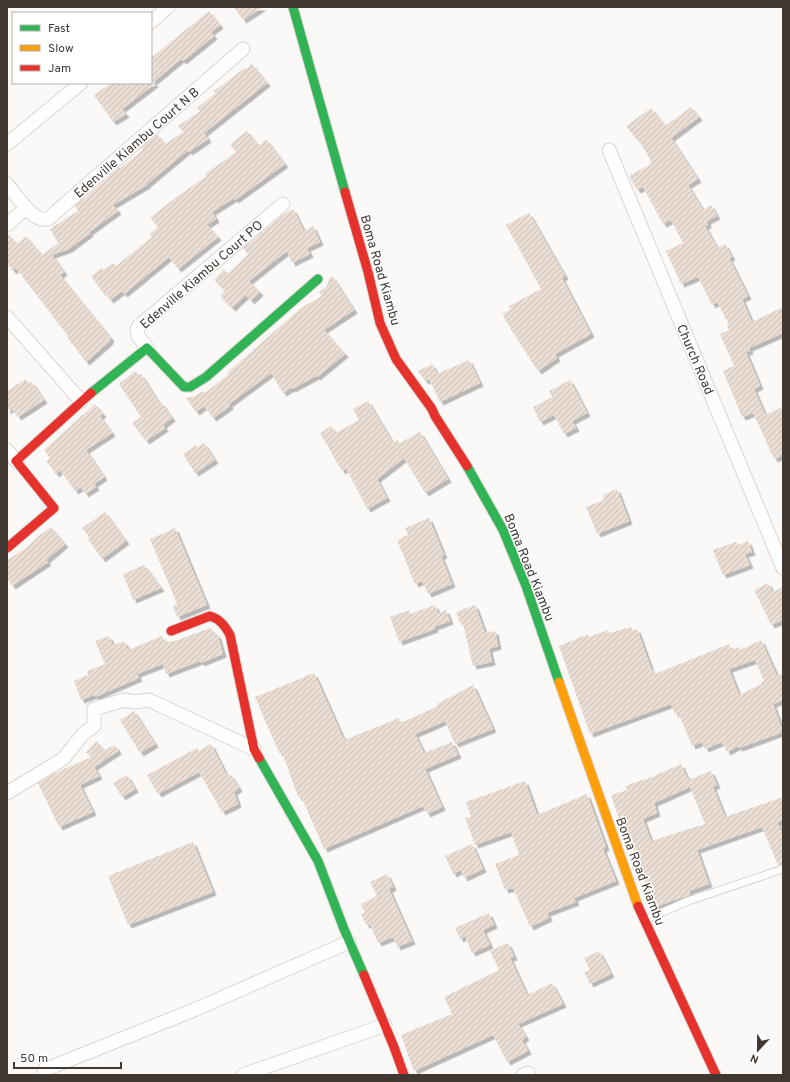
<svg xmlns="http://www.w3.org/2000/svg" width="790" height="1082" font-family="Overpass,sans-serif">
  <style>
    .building { fill: url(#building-hatch); fill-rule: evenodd; filter: url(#shadow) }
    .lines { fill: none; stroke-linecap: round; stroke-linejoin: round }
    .lane-casing { stroke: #dbd5d1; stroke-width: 9 }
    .street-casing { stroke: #dbd5d1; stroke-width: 15 }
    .fast-casing { stroke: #dbd5d1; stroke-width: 11 }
    .slow-casing { stroke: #dbd5d1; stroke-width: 11 }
    .jam-casing { stroke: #dbd5d1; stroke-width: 11 }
    .lane { stroke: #fefefe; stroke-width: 7 }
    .street { stroke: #fefefe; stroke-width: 13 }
    .fast { stroke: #30b455; stroke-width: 9 }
    .slow { stroke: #ff9f0a; stroke-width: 9 }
    .jam { stroke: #e5322d; stroke-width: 9 }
    .labels { text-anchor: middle; stroke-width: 3; stroke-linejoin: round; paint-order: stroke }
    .street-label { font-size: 13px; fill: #413832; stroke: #fff }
  </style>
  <defs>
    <pattern id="building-hatch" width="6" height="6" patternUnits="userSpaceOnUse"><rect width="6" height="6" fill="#eaded4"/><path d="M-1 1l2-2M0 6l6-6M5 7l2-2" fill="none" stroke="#cabfb6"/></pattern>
    <filter id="shadow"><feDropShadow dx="3.5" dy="3.5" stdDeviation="0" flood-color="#0004"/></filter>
  </defs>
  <rect width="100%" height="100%" fill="#fbf9f7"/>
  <path class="building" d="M 234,7 L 263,7 L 243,20 Z
    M 209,11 L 220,25 L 211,32 L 214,36 L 183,61 L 181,59 L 152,83 L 156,83 L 122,109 L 126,114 L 113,122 L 94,95 L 112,83 L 151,83 L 151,58 Z
    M 252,64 L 267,83 L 204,133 L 208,139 L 189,152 L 188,150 L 147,184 L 147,185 L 113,205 L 118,211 L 89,232 L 90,233 L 69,249 L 52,255 L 64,272 L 60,275 L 111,338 L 109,342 L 86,362 L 67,337 L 68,336 L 16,268 L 13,271 L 7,263 L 7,233 L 17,244 L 26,236 L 42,255 L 58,243 L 50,229 L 78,211 L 75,206 L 120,167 L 120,168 L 143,150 L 141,148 L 157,134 L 165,144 L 183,132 L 178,126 L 200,111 L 197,108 L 216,93 L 214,91 L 245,68 L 246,69 Z
    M 691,107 L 699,117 L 671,138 L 698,179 L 688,185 L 703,210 L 711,205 L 717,216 L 707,221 L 708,225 L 705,226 L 717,248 L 725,244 L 732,257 L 729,258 L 748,296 L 742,299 L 752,322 L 783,307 L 783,333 L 749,348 L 750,351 L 746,352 L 760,386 L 754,389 L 765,415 L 783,407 L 783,455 L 774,459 L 753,413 L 742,417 L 723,371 L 734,366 L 720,334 L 729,330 L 727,326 L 729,325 L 717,302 L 712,305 L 698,277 L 681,284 L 666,251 L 683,243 L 671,220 L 663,224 L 643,187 L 637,190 L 629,176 L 651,164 L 650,162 L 651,161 L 638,139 L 637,140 L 626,126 L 651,108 L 665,126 Z
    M 247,131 L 259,146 L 266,139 L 285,164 L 235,200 L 234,198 L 212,212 L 216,219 L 207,225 L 218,237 L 178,269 L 169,257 L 124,294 L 122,291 L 110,300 L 103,290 L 102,292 L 91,276 L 102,268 L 103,270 L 113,263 L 116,266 L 152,237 L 150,234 L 158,227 L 150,218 L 175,198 L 207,176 L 205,174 L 236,152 L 230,144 Z
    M 293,209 L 304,231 L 313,226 L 320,242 L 307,248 L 310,254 L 292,263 L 287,251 L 249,281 L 260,292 L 251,301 L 246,295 L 232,308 L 220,296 L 225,291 L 214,280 L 224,269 L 228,274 L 248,254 L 243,248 L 284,214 Z
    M 529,213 L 565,276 L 562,278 L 591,334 L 555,354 L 557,358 L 538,371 L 512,331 L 502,314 L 511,309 L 509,306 L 541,289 L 506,225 Z
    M 332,276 L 354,310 L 324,330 L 345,354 L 317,377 L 316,376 L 292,389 L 291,388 L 283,393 L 271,373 L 229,404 L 230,406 L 213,418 L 204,406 L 196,412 L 186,398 L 195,396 L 204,391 L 206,392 L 228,375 L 227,373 L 301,308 L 322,296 L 319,292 L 326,287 L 328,283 L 329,278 Z
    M 469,360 L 480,383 L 440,402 L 429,379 L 425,381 L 418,371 L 432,364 L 437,374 Z
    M 135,371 L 138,375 L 141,374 L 159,403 L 161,402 L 172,418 L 163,425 L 165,428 L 146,441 L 132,423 L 141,417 L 119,384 Z
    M 26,379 L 29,384 L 32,382 L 44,400 L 18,417 L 11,408 L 7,411 L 7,391 Z
    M 570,380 L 587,413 L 572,421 L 576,428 L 564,434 L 554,415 L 540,422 L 533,407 L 552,397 L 549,391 Z
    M 368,401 L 393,443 L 397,440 L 400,443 L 420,432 L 448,479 L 425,493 L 404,458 L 377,479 L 387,498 L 367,509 L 346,468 L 342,471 L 320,433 L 331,426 L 336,433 L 359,420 L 353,409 Z
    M 95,404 L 103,414 L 100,416 L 112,433 L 86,450 L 104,477 L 94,484 L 96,487 L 85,494 L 81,487 L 75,491 L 60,470 L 56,474 L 46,461 L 50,458 L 44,450 Z
    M 204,443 L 215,460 L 195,473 L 183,454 L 196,445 L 197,447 Z
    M 617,489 L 629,521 L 597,534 L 586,507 L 604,500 L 603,495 Z
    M 105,512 L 126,541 L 102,559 L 88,539 L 90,538 L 82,528 Z
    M 429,518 L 444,555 L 441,556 L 452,584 L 428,594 L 422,581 L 415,584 L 397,540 L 408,535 L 405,528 Z
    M 51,527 L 65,544 L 46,560 L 48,562 L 12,586 L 7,578 L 7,560 L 26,548 L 36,538 Z
    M 175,528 L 207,605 L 177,617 L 173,606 L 177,604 L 150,539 Z
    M 748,541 L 752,552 L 745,554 L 750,565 L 723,575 L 713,550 L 736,542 L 738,545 Z
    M 144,565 L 161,588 L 133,600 L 123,574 Z
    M 768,583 L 772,592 L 783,587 L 783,620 L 771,625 L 754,590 Z
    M 435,605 L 438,614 L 446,610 L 450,621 L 434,627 L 435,629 L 399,642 L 390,617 L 409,610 L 410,614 Z
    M 475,605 L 485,633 L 495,631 L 498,646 L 489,649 L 492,662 L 473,666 L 463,624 L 461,625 L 456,612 Z
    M 631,627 L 633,631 L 637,629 L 652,671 L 654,670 L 655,674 L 729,644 L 731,650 L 739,647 L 740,650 L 761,640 L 777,676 L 783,673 L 783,700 L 773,704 L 783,732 L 739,748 L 738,746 L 727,752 L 722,742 L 705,749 L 702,742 L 692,746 L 678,712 L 675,714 L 671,704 L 590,734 L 559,646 L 588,634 L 589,637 L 608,630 L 609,633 ZM 755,660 L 764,681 L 761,683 L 762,684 L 739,695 L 729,669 Z
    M 210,628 L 218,636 L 223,654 L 201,663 L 200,661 L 166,674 L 163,664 L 137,674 L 139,678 L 95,697 L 94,695 L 81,700 L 74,681 L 88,675 L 87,671 L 105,664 L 95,641 L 109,636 L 113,646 L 124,641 L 128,650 L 162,636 L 164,640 L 169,642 L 175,641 Z
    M 314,673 L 344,740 L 399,718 L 401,723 L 438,706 L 437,704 L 473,685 L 493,729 L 455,744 L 445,721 L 415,734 L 424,753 L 452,742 L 458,755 L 425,769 L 442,807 L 427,814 L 423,806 L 324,849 L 301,796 L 298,797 L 282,752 L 279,753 L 255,697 Z
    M 134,711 L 155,744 L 140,753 L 120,720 Z
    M 96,741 L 105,750 L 115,745 L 118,751 L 94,767 L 99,776 L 80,785 L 93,812 L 59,827 L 38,783 L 53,774 L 91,757 L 86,752 Z
    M 211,744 L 227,776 L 230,774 L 239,788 L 234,792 L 238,804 L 222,812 L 199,772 L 158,794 L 147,775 L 197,748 L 199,751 Z
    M 681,764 L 688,780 L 711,771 L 717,785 L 713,787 L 725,817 L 783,797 L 783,820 L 777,822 L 783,835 L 783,864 L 778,865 L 762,827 L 697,850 L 709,884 L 689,891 L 690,895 L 654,907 L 629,838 L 626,840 L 611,795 L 627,790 L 625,786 L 645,779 L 645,780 ZM 690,787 L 705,824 L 651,841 L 643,819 L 657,813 L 654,803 Z
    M 127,775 L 135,789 L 122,797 L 113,783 Z
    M 525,781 L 537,815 L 587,794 L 606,847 L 603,849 L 616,881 L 574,898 L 576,902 L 547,913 L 549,918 L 530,927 L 513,888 L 505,890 L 495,864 L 519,855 L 511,832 L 475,845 L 465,818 L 471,817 L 466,802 Z
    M 193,842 L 213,892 L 128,925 L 108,876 Z
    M 472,844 L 483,869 L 464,878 L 461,870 L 453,874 L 445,856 Z
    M 387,874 L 393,887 L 389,889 L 412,941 L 397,947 L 393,937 L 378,943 L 370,924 L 366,925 L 361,914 L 365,913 L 361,904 L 377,896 L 370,882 Z
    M 489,913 L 494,925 L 483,930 L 490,945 L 472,953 L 465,936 L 460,939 L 455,928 Z
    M 508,943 L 514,957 L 510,958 L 527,995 L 552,983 L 563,1004 L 518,1024 L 526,1037 L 522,1040 L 528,1051 L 507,1062 L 493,1035 L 414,1071 L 401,1035 L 452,1014 L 444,997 L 499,970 L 490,951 Z
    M 599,951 L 611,974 L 590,984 L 584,972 L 590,970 L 584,958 Z"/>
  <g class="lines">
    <defs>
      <path id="lane" d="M 645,920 L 688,901 L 783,869"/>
      <path id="street" d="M 151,22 L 168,7
        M 7,144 L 81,83
        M 609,150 L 783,568
        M 7,184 L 26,208 L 7,225
        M 26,208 C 33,214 38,221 48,219 L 243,49
        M 7,317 L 81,401
        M 147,348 L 138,336 L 137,329 L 139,326 L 283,204
        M 7,450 L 16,461
        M 7,793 L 63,759 L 83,734 L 94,726 L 94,709 L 124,700 L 135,702 L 149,700 L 254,749
        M 44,1070 L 194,1010 L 349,942
        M 243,1075 L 385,1025
        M 523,1075 L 528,1073"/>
      <path id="fast" d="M 293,7 L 345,192
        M 91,393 L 147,348 L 184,387 L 190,387 L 206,377 L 318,279
        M 467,466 L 503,530 L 526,586 L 559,682
        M 259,758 L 318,861 L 344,929 L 364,975"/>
      <path id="slow" d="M 559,682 L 638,906"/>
      <path id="jam" d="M 345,192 L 368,272 L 380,323 L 396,359 L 432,409 L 435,416 L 467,466
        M 7,548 L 54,508 L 16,461 L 91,393
        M 171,631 L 210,616 C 220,619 225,626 230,635 L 254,749 L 259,758
        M 638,906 L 716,1075
        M 364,975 L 394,1047 L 404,1075"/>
    </defs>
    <use href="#lane" class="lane-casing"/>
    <use href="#street" class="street-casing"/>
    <use href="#fast" class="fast-casing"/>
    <use href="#slow" class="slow-casing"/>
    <use href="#jam" class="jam-casing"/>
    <use href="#lane" class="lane"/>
    <use href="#street" class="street"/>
    <use href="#fast" class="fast"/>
    <use href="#slow" class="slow"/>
    <use href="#jam" class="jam"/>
  </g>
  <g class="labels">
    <g class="street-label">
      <text transform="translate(136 142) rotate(-41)" y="5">Edenville Kiambu Court N B</text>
      <text transform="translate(381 270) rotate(74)" y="5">Boma Road Kiambu</text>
      <text transform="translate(201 274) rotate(-41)" y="5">Edenville Kiambu Court PO</text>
      <text transform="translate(696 359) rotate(67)" y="5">Church Road</text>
      <text transform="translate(530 567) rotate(68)" y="5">Boma Road Kiambu</text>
      <text transform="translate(641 871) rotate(69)" y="5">Boma Road Kiambu</text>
    </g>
  </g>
  <rect width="790" height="1082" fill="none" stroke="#413832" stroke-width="16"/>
  <rect x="12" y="12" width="140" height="72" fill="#ffffff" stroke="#b3afad"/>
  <rect x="20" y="25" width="20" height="6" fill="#30b455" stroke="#b3afad"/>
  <text x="48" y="32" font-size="12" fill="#413832">Fast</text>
  <rect x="20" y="45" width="20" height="6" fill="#ff9f0a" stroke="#b3afad"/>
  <text x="48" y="52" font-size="12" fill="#413832">Slow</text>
  <rect x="20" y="65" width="20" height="6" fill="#e5322d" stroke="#b3afad"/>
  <text x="48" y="72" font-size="12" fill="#413832">Jam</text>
  <g transform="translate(758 1050) rotate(202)" stroke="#ffffff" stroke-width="3" paint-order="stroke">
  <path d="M0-3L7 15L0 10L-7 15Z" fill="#413832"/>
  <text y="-6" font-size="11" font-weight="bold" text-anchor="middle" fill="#413832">N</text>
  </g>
  <path d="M14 1062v6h107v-6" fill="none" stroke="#413832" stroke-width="2"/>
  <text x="20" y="1062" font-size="12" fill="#413832" stroke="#ffffff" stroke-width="3" paint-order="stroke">50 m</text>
</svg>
